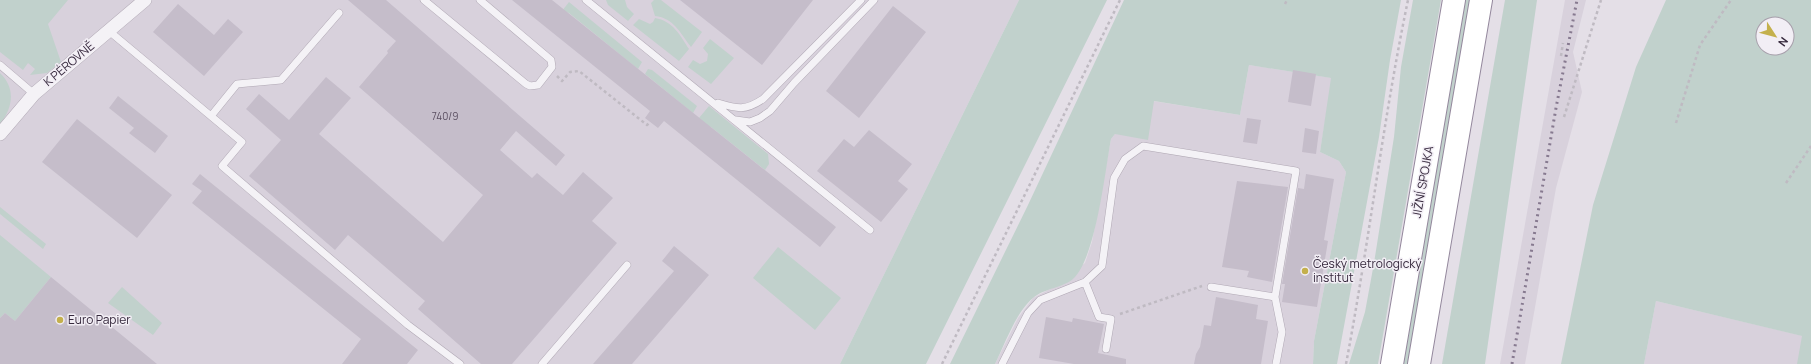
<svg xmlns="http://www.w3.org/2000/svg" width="1811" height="364" font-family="Manrope,sans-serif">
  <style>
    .built { fill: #d8d1dc }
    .green { fill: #c1d1cc; fill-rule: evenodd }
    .building { fill: #c5bdca }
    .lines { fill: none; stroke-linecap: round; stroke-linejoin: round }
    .service-casing { stroke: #b0a8b4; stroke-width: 8 }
    .minor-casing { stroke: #b0a8b4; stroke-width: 14 }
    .trunk-casing { stroke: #94889d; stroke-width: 24 }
    .path { stroke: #bfbac2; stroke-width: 2.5; stroke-dasharray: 3 3; stroke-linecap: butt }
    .service { stroke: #f4f2f6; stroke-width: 7 }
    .minor { stroke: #f4f2f6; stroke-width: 13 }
    .trunk { stroke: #fff; stroke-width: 22 }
    .rail { stroke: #877a90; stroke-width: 3; stroke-dasharray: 2 4; stroke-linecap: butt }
    .poi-dot { fill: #c4b04c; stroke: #f2eef5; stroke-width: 1.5 }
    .labels { text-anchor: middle; stroke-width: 3; stroke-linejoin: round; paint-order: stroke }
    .number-label { font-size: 10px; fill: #5a4e60 }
    .street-label { font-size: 12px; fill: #36293d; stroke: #f2eef5 }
    .poi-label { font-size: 12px; fill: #36293d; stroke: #f2eef5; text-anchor: start }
  </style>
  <rect width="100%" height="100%" fill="#e4dfe7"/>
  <path class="built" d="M 0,0 L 1019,0 L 840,364 L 0,364 Z
    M 1565,0 L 1586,0 L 1573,52 L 1582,92 L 1556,188 L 1525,364 L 1500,364 Z
    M 1249,65 L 1332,78 L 1320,152 L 1339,161 L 1346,172 L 1314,341 L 1313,364 L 995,364 L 1018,318 L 1033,298 L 1052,288 L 1085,263 L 1092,242 L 1111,139 L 1115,134 L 1153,101 L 1240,115 Z
    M 1656,301 L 1811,338 L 1811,364 L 1644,364 Z"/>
  <path class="green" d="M 0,0 L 68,0 L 48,24 L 61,62 L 47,73 L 30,75 L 35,69 L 28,63 L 23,70 L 0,52 Z
    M 606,0 L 625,0 L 627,7 L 634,14 L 628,21 L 608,5 Z
    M 654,0 L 661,0 L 702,32 L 691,47 C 680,33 674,18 655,16 L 651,3 Z
    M 1019,0 L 1107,0 L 926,364 L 840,364 Z
    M 1124,0 L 1401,0 L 1390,60 L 1379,137 L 1337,364 L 1313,364 L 1314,341 L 1346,172 L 1339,161 L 1320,152 L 1331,78 L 1249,65 L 1240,115 L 1154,101 L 1148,140 L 1115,134 L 1111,139 C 1105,171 1096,258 1073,279 C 1064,287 1043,289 1033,298 C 1016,312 1005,344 995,364 L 950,364 L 1028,205 Z
    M 1413,0 L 1441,0 L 1378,364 L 1349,364 L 1365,312 L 1374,263 L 1394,137 L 1401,67 Z
    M 1464,0 L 1471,0 L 1409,364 L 1402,364 Z
    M 1505,0 L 1537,0 L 1485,364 L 1442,364 Z
    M 1666,0 L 1811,0 L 1811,364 L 1797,364 L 1802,336 L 1656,301 L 1644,364 L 1561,364 L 1593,205 L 1636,67 ZM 1763,24 L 1787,24 L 1787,48 L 1763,48 Z
    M 569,2 L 642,62 L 638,69 L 569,13 L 562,11 Z
    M 655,18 C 673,21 680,35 689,49 L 679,61 L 633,25 L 639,19 L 650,24 L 653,22 Z
    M 710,39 L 734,58 L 711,84 L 688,67 L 693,60 L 700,64 L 707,61 L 708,54 L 703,48 Z
    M 648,69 L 652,70 L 697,106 L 693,113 L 645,74 Z
    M 0,73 C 16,88 13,108 0,124 Z
    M 709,106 L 768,154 L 769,164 L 765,170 L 711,127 L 694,124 Z
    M 0,207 L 46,244 L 43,249 L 0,214 Z
    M 0,235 L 51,277 L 15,321 L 5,313 L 0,318 Z
    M 778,247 L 841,298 L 815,330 L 753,278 Z
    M 122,287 L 162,323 L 153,335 L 108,303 Z"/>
  <path class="building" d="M 348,0 L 386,0 L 565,155 L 556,166 L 516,131 L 500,150 L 532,178 L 537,173 L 563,195 L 583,172 L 613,198 L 592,221 L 617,243 L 512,364 L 481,364 L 418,309 L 425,301 L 348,235 L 335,250 L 249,176 L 281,140 L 246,109 L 259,94 L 289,120 L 326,77 L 351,98 L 319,134 L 443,242 L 483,195 L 359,87 L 388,53 L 387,51 L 396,41 Z
    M 512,0 L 552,0 L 836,227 L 820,247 L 664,121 L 658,128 L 645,118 L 650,111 Z
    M 680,0 L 813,0 L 762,65 Z
    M 178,4 L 214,35 L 228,19 L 243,32 L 204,76 L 153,32 Z
    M 893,6 L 926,32 L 859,118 L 826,91 Z
    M 1293,70 L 1316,74 L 1311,106 L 1288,102 Z
    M 118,96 L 168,136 L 155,153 L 129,133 L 134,128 L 109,108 Z
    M 1247,118 L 1261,120 L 1257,144 L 1243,142 Z
    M 77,119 L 172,195 L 137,238 L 42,162 Z
    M 1305,128 L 1319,131 L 1316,154 L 1302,152 Z
    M 869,130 L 912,164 L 898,181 L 908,189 L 881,222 L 817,171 L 844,139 L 854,147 Z
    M 200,174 L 418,350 L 407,364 L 342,364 L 361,339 L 192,203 L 202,191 L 192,184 Z
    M 1306,174 L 1334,179 L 1324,240 L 1328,241 L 1317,307 L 1282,302 L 1285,284 L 1282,284 L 1298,188 L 1304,189 Z
    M 1237,181 L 1288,187 L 1272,282 L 1247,277 L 1249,271 L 1222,267 Z
    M 674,246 L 709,275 L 632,364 L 593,364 L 674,271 L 662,261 Z
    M 51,277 L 157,364 L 0,364 L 0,318 L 5,313 L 15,321 Z
    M 1216,297 L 1258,305 L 1256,319 L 1268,321 L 1261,364 L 1194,364 L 1196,354 L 1200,347 L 1204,325 L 1211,326 Z
    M 1046,317 L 1072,322 L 1073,318 L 1104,324 L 1098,353 L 1126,359 L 1126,364 L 1074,364 L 1039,358 Z"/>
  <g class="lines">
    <defs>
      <path id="service" d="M 424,0 L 526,84 L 530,86 L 538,85 L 552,67 L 551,60 L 480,0
        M 586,0 L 870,230
        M 109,31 L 242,142 L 222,166 L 408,325 L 460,364
        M 0,65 L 34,94
        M 718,103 C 738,109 745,111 763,99 L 861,0
        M 211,116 L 237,84 L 281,80 L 339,13
        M 736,120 L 750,122 L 760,118 L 770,111 L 794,83 L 874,0
        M 1085,282 L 1099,317 L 1111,319 L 1106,349
        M 1211,287 L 1275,297
        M 542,364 L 627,265
        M 1002,364 L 1028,313 L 1040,300 L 1085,282 L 1102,266 L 1114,178 L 1125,159 L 1143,146 L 1296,171 L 1275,297 L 1282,332 L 1276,364"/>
      <path id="minor" d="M 0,134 L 34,94 L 145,0"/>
      <path id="trunk" d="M 1392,364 L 1454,0
        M 1419,364 L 1481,0"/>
    </defs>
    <use href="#service" class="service-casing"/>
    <use href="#minor" class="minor-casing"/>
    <use href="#trunk" class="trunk-casing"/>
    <path class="path" d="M 1285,4 L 1287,0
      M 1561,56 L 1563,43
      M 557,76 L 562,81 L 570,72 L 579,71 L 647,125 L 650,122
      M 1564,117 L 1601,0
      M 1676,123 L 1700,45 L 1731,0
      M 1786,183 L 1811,146
      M 1120,314 L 1202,286
      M 942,364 L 1120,0
      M 1346,364 C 1369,243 1383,120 1408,0"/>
    <use href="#service" class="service"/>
    <use href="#minor" class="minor"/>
    <use href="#trunk" class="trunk"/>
    <path class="rail" d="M 1512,364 L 1556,108 L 1577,0"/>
  </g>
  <g class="poi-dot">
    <circle cx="1305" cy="271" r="4"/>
    <circle cx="60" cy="320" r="4"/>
  </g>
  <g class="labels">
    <g class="number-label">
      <text x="445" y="120">740/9</text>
    </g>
    <g class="street-label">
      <text transform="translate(69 64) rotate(-40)" y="4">K PÉROVNĚ</text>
      <text transform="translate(1423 182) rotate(-80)" y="4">JIŽNÍ SPOJKA</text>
    </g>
    <g class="poi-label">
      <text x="1313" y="268">Český metrologický<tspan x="1313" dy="14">institut</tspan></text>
      <text x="68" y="324">Euro Papier</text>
    </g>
  </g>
  <g transform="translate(1775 36) rotate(126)"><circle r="19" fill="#f2eef5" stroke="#a79fab"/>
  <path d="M0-3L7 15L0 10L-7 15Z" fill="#c4b04c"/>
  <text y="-6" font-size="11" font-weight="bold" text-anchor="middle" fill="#36293d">N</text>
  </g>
</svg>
